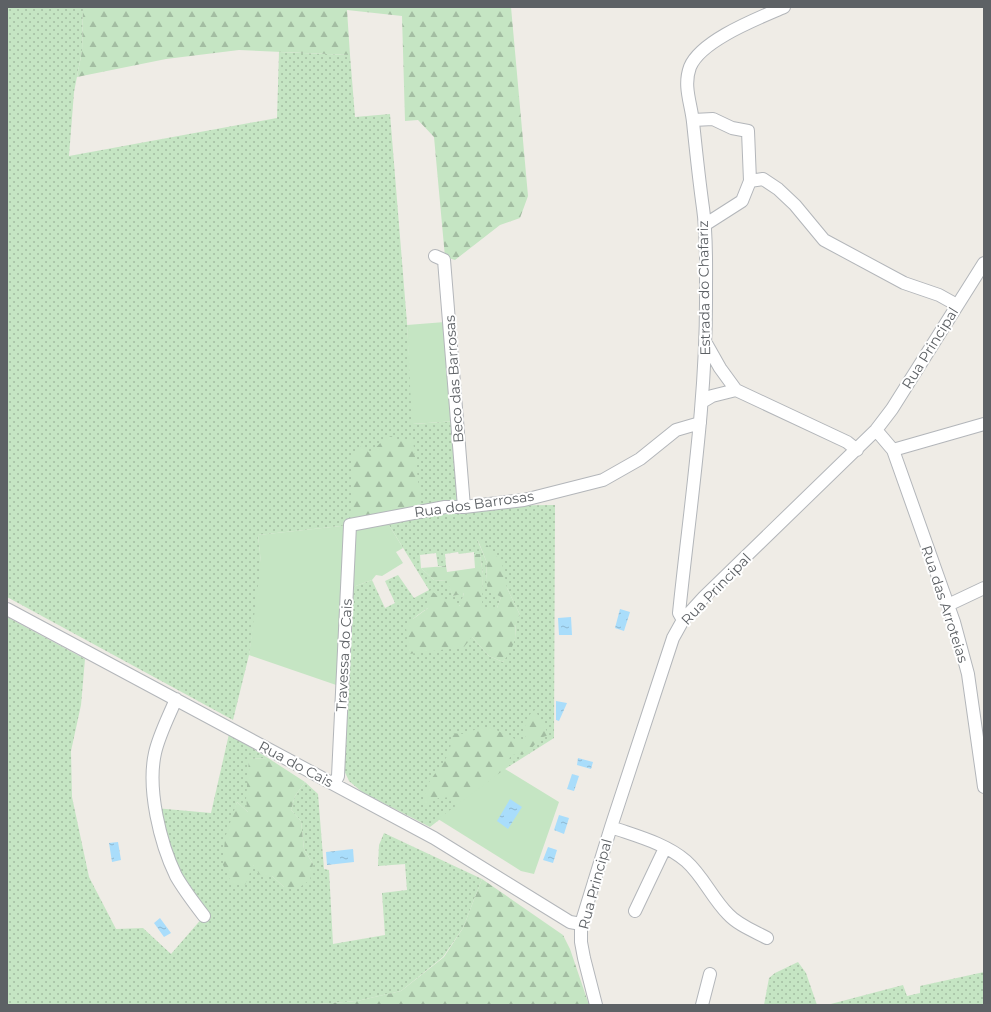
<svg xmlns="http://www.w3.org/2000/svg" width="991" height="1012" font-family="Montserrat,sans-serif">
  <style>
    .grass { fill: url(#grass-dots); fill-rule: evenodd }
    .forest { fill: url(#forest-firs) }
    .garden { fill: #c5e5c3 }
    .water { fill: url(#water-ripples) }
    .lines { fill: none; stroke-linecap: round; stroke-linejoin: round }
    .minor-casing { stroke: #b3b6ba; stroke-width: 14 }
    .minor { stroke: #fff; stroke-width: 12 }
    .labels { text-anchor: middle; stroke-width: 4; stroke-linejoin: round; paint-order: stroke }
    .street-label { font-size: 14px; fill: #5d6165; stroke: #fff }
  </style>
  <defs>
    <pattern id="grass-dots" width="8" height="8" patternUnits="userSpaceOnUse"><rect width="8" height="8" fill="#c5e5c3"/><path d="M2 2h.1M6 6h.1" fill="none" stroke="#a3bda2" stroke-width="1.8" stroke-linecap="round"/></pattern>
    <pattern id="forest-firs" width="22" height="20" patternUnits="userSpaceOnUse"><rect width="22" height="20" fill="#c5e5c3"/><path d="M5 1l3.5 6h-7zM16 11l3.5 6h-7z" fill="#a3bda2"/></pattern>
    <pattern id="water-ripples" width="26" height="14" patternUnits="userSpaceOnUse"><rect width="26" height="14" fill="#a9ddfb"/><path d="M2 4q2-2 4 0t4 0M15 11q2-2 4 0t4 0" fill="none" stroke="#8db7cf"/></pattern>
  </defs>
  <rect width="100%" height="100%" fill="#efece6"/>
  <path class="grass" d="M 7,7 L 83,7 L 82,51 L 74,92 L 69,156 L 277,118 L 279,52 L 350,55 L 355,117 L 390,114 L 407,323 L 413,424 L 457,421 L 464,506 L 555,505 L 554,738 L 505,769 L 430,827 L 362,792 L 349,781 L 343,768 L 353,587 L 372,580 L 385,608 L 395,603 L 385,581 L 398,575 L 414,598 L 429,590 L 389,525 L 387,517 L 350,525 L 258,535 L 261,562 L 284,566 L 255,615 L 249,655 L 233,720 L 7,597 ZM 477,539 L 507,588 L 520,615 L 516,620 L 515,639 L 503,662 L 489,656 L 472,637 L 413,619 C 431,605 438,599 461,606 L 464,592 L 453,596 L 448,581 L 434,580 L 421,568 L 420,555 L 436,553 L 438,566 L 446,566 L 445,554 L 458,552 L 459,554 L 474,552 L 474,554 L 480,554 L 483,574 L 481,608 L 497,608 L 501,597 L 494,592 L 486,580 L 487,563 Z
    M 7,617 L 85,659 L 81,705 L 71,751 L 72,797 L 89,877 L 116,929 L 143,928 L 171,954 L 204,916 L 186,892 L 155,808 L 211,813 L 229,734 L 268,758 L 249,759 L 248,812 L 237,802 L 233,818 L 253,865 L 272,876 L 284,887 L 313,864 L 304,849 L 301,821 L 291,810 L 295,796 L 305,782 L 318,794 L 324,869 L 329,870 L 333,944 L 385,935 L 382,893 L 407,890 L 405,864 L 378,866 L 379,845 L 384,833 L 482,879 L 463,928 L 443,957 L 401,991 L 357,1001 L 318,1004 L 7,1005 Z
    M 798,962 L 806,973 L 817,1005 L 764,1005 L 769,978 L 775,973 Z
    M 984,972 L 984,1005 L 827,1005 L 903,985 L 907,996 L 920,993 L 920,986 Z"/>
  <path class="forest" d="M 83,7 L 511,7 L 528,196 L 520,218 L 500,225 L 455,260 L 445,257 L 434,137 L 418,120 L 405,121 L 402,16 L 347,10 L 350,55 L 239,50 L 166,59 L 77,77 L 82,51 Z
    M 391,436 L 400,441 L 413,441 L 422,511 L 350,525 L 353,457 L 362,444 L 370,454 L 383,440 Z
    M 477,538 L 487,545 L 502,563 L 507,588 L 520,615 C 514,623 516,630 515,639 C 513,647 508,655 503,662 L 489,656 L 472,637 L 464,647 L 409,654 L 406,627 L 413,619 L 428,608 L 430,590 L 446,602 L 452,600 L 460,606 L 464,593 L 453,596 L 447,581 L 434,580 L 421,568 L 446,566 L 447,572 L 475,568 L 474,554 L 480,554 L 483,574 L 482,608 L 497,608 L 501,597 L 488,590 L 486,580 L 487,563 Z
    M 535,710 L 549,735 L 540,738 L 527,754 L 511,755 L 505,769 L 502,782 L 457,812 L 452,797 L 439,798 L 425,804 C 422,779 443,771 450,749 C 451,744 451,738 451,733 L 464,734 L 479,728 L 490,727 L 517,740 L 526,740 C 523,730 525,716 535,710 Z
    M 268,758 L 305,782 L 295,796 L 291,810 L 301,821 L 304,849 L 313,864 L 310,880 L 297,889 L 284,887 L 272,876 L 260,875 L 253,865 L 245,885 L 232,884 L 223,865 L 225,838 L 237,802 L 248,812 L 246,800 L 249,759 Z
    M 482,879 L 563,935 L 570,949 L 589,1005 L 268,1005 L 318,1004 L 357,1001 L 401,991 L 444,957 L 463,928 Z"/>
  <path class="garden" d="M 445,322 L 457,421 L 412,424 L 407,325 Z
    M 387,517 L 389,525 L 403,548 L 396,552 L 403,563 L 382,576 L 376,575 L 372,580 L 353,587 L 342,687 L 249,655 L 261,563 L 258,535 L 350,525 Z
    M 505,769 L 559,802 L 534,874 L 521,871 L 438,819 Z"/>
  <path class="water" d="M 620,609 L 630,612 L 624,631 L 615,628 Z
    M 571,617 L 572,635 L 559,635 L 558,618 Z
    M 556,701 L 567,703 L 559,721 L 556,720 Z
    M 578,758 L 593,762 L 591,769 L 577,765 Z
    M 572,774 L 579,776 L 574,791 L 567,789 Z
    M 510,799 L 522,807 L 508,829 L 497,821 Z
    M 559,815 L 569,818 L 564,834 L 554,830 Z
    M 118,842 L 121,860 L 112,862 L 109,843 Z
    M 548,847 L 557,850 L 553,863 L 543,860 Z
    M 353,849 L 354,862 L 327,865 L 326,852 Z
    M 160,918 L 171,933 L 164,937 L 154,923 Z"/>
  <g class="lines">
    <defs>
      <path id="minor" d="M 693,120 L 713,119 L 732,128 L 748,131 L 750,181 L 742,201 L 706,224
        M 750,181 L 763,179 L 778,189 L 795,205 L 824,240 L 904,283 L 939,295 L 957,305
        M 435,256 L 444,260 L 464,507
        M 707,345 L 720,368 L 736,390 L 847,442 L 857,450
        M 702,402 L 712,396 L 736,390
        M 876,430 L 893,450 L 954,622 L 968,674 L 984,787
        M 893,450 L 984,424
        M 948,605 L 984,588
        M 7,609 L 434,838 L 570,922 L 581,924
        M 683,620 L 679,613 C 690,506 707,399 706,291 C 706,264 707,236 703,208 C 699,180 696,151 693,122 C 691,103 683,86 690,67 C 701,40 759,18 784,7
        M 176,699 C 169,716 159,735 155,753 C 147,789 160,843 176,876 C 184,890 194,903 204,916
        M 334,784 L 338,776 L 350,525 L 445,507 L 464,507 L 524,500 L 603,480 L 640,459 L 676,430 L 700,423
        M 611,827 C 636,836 665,843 686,861 C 703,876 712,898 728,914 C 738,925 754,931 767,938
        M 635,911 L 665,848
        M 596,1005 L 584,958 L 581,942 L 581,924 L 611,827 L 673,638 L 683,620 L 704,597 L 876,430 L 892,409 L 984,263
        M 702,1005 L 710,974"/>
    </defs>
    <use href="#minor" class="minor-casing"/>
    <use href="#minor" class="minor"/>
  </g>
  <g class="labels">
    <g class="street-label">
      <text transform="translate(704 288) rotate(-91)" y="5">Estrada do Chafariz</text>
      <text transform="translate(930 348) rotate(-58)" y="5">Rua Principal</text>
      <text transform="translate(454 379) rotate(-94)" y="5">Beco das Barrosas</text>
      <text transform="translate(474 504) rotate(-8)" y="5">Rua dos Barrosas</text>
      <text transform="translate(716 589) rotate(-46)" y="5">Rua Principal</text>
      <text transform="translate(945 604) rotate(72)" y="5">Rua das Arroteias</text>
      <text transform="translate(344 655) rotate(-87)" y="5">Travessa do Cais</text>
      <text transform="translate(296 764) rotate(28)" y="5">Rua do Cais</text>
      <text transform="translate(595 884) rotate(-75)" y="5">Rua Principal</text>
    </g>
  </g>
  <rect width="991" height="1012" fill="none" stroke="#5d6165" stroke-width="16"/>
</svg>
